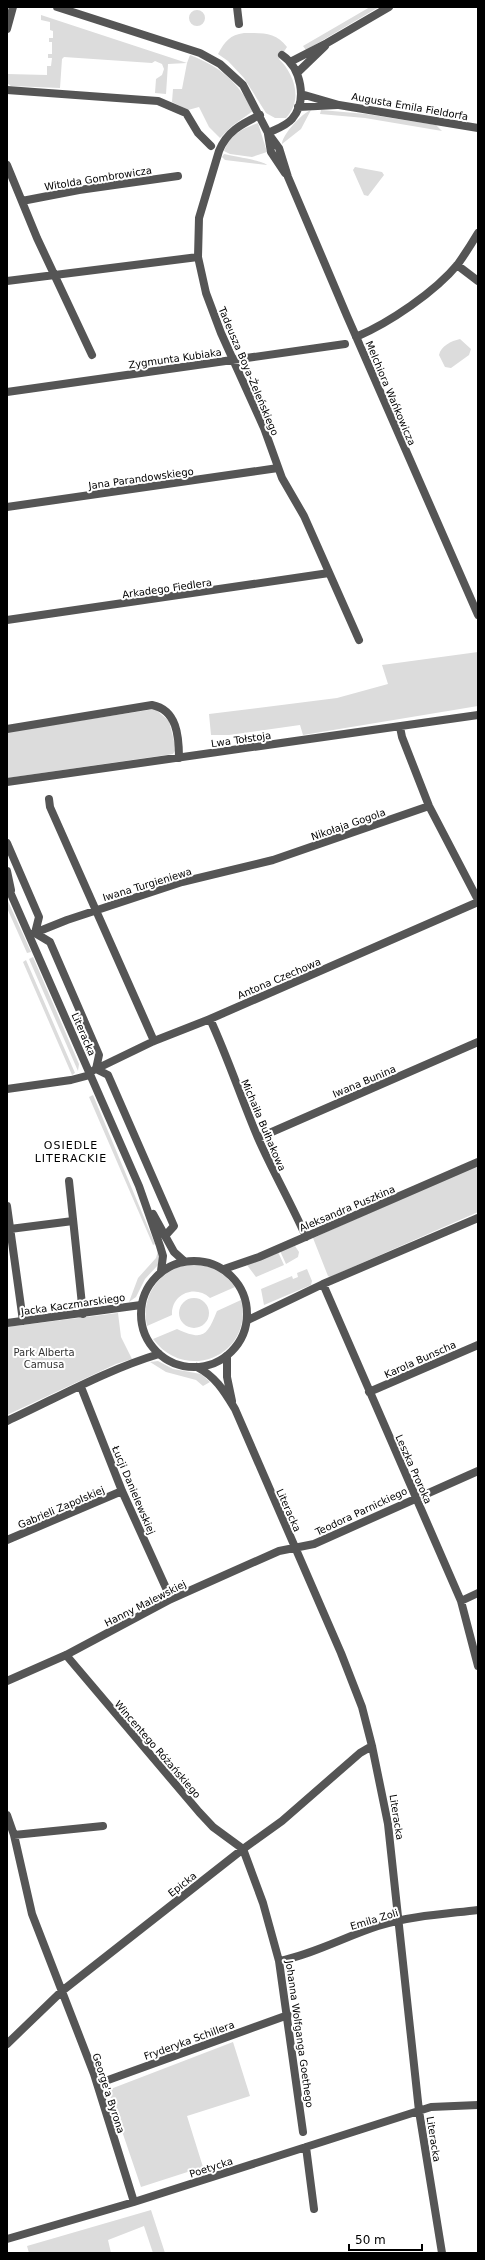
<svg xmlns="http://www.w3.org/2000/svg" width="485" height="2260" font-family="'DejaVu Sans',sans-serif">
  <style>
    .green { fill: #dcdcdc }
    .lines { fill: none; stroke-linecap: round; stroke-linejoin: round }
    .minor { stroke: #555; stroke-width: 8 }
    .tertiary { stroke: #555; stroke-width: 8 }
    .labels { text-anchor: middle; stroke-width: 4; stroke-linejoin: round; paint-order: stroke }
    .street-label { font-size: 10px; fill: #000; stroke: #fff }
    .park-label { font-size: 10px; fill: #333; stroke: #fff }
    .neighbourhood-label { font-size: 11px; letter-spacing: 1px; fill: #000; stroke: #fff }
  </style>
  <rect width="100%" height="100%" fill="#fff"/>
  <path class="green" d="M 370,7 L 379,7 L 306,50 L 303,46 Z
    M189 18a8 8 0 1 1 16 0a8 8 0 1 1-16 0Z
    M 41,15 L 187,63 L 190,55 C 221,67 238,82 253,111 L 232,126 L 220,138 L 209,127 L 199,107 L 188,110 L 172,102 L 173,89 L 182,89 L 187,63 L 168,64 L 166,94 L 155,93 L 156,79 L 162,75 L 164,69 L 162,64 L 155,61 L 152,63 L 64,57 L 62,59 L 60,88 L 11,86 L 7,83 L 7,74 L 47,75 L 47,66 L 51,66 L 52,58 L 48,58 L 48,54 L 52,54 L 52,42 L 49,42 L 49,38 L 53,38 L 53,31 L 50,30 L 50,22 L 41,20 Z
    M 244,33 C 262,33 276,32 287,47 L 279,59 C 295,75 303,100 286,118 L 275,118 L 266,113 L 244,78 L 228,61 L 218,54 C 225,41 230,35 244,33 Z
    M 311,110 L 301,129 L 282,144 C 282,135 302,113 311,110 Z
    M 321,110 L 366,114 L 436,125 L 442,131 L 365,118 L 320,114 Z
    M 258,123 L 267,152 L 252,157 L 230,154 L 224,151 C 231,134 242,129 258,123 Z
    M 224,154 C 232,156 265,161 267,165 L 225,160 L 222,157 Z
    M 355,167 L 382,172 L 384,175 L 368,196 L 364,195 L 353,170 Z
    M 460,339 L 471,349 L 469,355 L 451,368 L 445,367 L 439,355 C 441,346 451,341 460,339 Z
    M 478,652 L 478,706 L 303,735 L 300,725 L 229,735 L 211,735 L 209,714 L 337,698 L 388,684 L 382,665 Z
    M 155,709 L 169,721 L 176,749 L 173,754 L 7,778 L 7,732 Z
    M 7,899 L 31,952 L 27,953 L 7,908 Z
    M 33,957 L 79,1064 L 78,1071 L 29,959 Z
    M 26,960 L 75,1073 L 72,1075 L 23,962 Z
    M 93,1095 L 155,1244 L 153,1245 L 89,1097 Z
    M 478,1165 L 478,1212 L 330,1277 L 328,1276 L 313,1238 Z
    M 295,1246 L 299,1252 L 298,1257 L 286,1264 L 280,1251 Z
    M 158,1251 L 160,1256 L 158,1265 L 145,1279 L 136,1297 L 129,1302 L 138,1278 L 156,1258 Z
    M 278,1252 L 284,1265 L 256,1277 L 247,1265 Z
    M 193,1264 C 210,1265 224,1272 235,1287 L 210,1298 C 195,1284 171,1294 172,1315 L 147,1326 C 140,1295 161,1267 193,1264 Z
    M 307,1269 L 312,1281 L 311,1285 L 264,1305 L 261,1289 L 292,1276 L 293,1279 L 298,1277 L 297,1273 Z
    M179 1313a15 15 0 1 1 30 0a15 15 0 1 1-30 0Z
    M 241,1300 C 254,1355 186,1384 153,1339 L 177,1329 C 203,1341 207,1336 217,1311 Z
    M 118,1313 L 121,1337 L 132,1359 L 116,1364 L 7,1415 L 7,1327 Z
    M 158,1361 L 173,1369 L 201,1374 L 210,1382 L 203,1386 L 196,1380 L 166,1372 L 150,1362 Z
    M 233,2042 L 250,2096 L 187,2116 L 203,2167 L 141,2187 L 108,2090 Z
    M 151,2210 L 165,2253 L 153,2253 L 144,2226 L 108,2240 L 111,2253 L 29,2253 L 27,2246 Z"/>
  <g class="lines">
    <path class="minor" d="M 57,7 L 200,53 L 220,64 L 243,85 L 268,133 L 279,148 L 288,177 L 347,316 L 478,615
      M 237,7 L 239,24
      M 7,29 L 13,7
      M 290,62 L 327,43 L 389,7
      M 297,73 L 325,46
      M 7,90 L 158,101 L 186,113 L 198,133 L 211,146
      M 301,94 L 339,105 L 478,128
      M 298,107 L 337,105
      M 260,115 C 242,124 227,131 219,151 L 199,218 L 198,257 L 206,293 L 221,333 L 264,428 L 282,478 L 304,516 L 359,640
      M 268,133 C 276,129 286,126 292,119 C 308,100 301,68 282,55
      M 268,134 L 271,152 L 285,173
      M 7,165 L 37,238 L 92,355
      M 22,201 L 79,190 L 178,176
      M 457,265 L 478,281
      M 7,281 L 198,257
      M 356,337 C 389,323 435,292 458,264 C 465,254 472,243 478,233
      M 7,392 L 345,344
      M 7,507 L 278,468
      M 7,620 L 329,573
      M 400,727 L 402,737 L 429,806 L 478,900
      M 7,729 L 152,705 C 177,710 179,736 179,758
      M 7,782 L 478,715
      M 49,799 L 50,807 L 154,1041
      M 7,843 L 39,917 L 35,933 L 50,942 L 99,1055 L 96,1069 L 108,1075 L 174,1226 L 165,1236
      M 32,934 L 67,920 L 182,882 L 273,860 L 429,806
      M 210,1019 C 228,1058 241,1098 258,1138 C 273,1172 291,1203 306,1237
      M 94,1070 L 154,1041 L 210,1019 L 478,902
      M 7,1089 L 71,1080 L 90,1075
      M 258,1138 L 478,1042
      M 69,1181 L 83,1314
      M 7,1206 L 23,1321
      M 10,1229 L 73,1221
      M 224,1269 L 259,1257 L 478,1162
      M 323,1284 L 461,1601 L 478,1666
      M 248,1320 L 323,1284 L 478,1218
      M 7,1323 L 141,1305
      M 227,1356 L 227,1377 L 232,1401
      M 197,1367 C 216,1377 224,1391 235,1409 L 341,1653 L 362,1707 L 372,1746 L 388,1824 L 419,2111 L 442,2253
      M 81,1387 L 122,1491 L 171,1599
      M 369,1392 L 478,1345
      M 7,1421 C 57,1398 106,1370 159,1354
      M 7,1540 L 122,1491
      M 461,1601 L 478,1593
      M 66,1655 L 199,1812 L 213,1827 L 243,1849 L 263,1903 L 279,1961 L 303,2132
      M 7,1681 L 66,1655 L 171,1599 L 279,1551 L 314,1544 L 478,1471
      M 7,1815 L 14,1835 L 32,1914 L 94,2074 L 134,2202
      M 14,1835 L 103,1826
      M 279,1961 C 314,1954 344,1937 378,1926 C 410,1916 445,1914 478,1910
      M 7,2044 L 62,1991 L 243,1849 L 282,1821 L 360,1753 L 372,1746
      M 97,2084 L 288,2015
      M 306,2147 L 314,2209
      M 7,2239 L 134,2202 L 431,2107 L 478,2105"/>
    <path class="tertiary" d="M 7,871 L 11,890
      M 7,885 L 139,1186 L 160,1246 L 163,1256 L 161,1271
      M 153,1214 L 174,1252 L 184,1261
      M141 1314a53 53 0 1 1 106 0a53 53 0 1 1-106 0Z"/>
  </g>
  <g class="labels">
    <g class="street-label">
      <text transform="translate(410 106) rotate(10)" y="4">Augusta Emila Fieldorfa</text>
      <text transform="translate(98 178) rotate(-9)" y="4">Witolda Gombrowicza</text>
      <text transform="translate(175 358) rotate(-8)" y="4">Zygmunta Kubiaka</text>
      <text transform="translate(249 371) rotate(67)" y="4">Tadeusza Boya-Żeleńskiego</text>
      <text transform="translate(391 393) rotate(67)" y="4">Melchiora Wańkowicza</text>
      <text transform="translate(141 478) rotate(-8)" y="4">Jana Parandowskiego</text>
      <text transform="translate(167 588) rotate(-8)" y="4">Arkadego Fiedlera</text>
      <text transform="translate(241 739) rotate(-8)" y="4">Lwa Tołstoja</text>
      <text transform="translate(348 824) rotate(-19)" y="4">Nikołaja Gogola</text>
      <text transform="translate(147 884) rotate(-17)" y="4">Iwana Turgieniewa</text>
      <text transform="translate(279 978) rotate(-23)" y="4">Antona Czechowa</text>
      <text transform="translate(84 1034) rotate(67)" y="4">Literacka</text>
      <text transform="translate(364 1081) rotate(-23)" y="4">Iwana Bunina</text>
      <text transform="translate(264 1125) rotate(67)" y="4">Michaiła Bułhakowa</text>
      <text transform="translate(347 1208) rotate(-23)" y="4">Aleksandra Puszkina</text>
      <text transform="translate(73 1304) rotate(-8)" y="4">Jacka Kaczmarskiego</text>
      <text transform="translate(420 1359) rotate(-24)" y="4">Karola Bunscha</text>
      <text transform="translate(414 1469) rotate(66)" y="4">Leszka Proroka</text>
      <text transform="translate(134 1490) rotate(67)" y="4">Łucji Danielewskiej</text>
      <text transform="translate(61 1507) rotate(-23)" y="4">Gabrieli Zapolskiej</text>
      <text transform="translate(289 1510) rotate(66)" y="4">Literacka</text>
      <text transform="translate(361 1511) rotate(-25)" y="4">Teodora Parnickiego</text>
      <text transform="translate(145 1603) rotate(-27)" y="4">Hanny Malewskiej</text>
      <text transform="translate(158 1749) rotate(49)" y="4">Wincentego Różańskiego</text>
      <text transform="translate(397 1817) rotate(81)" y="4">Literacka</text>
      <text transform="translate(182 1884) rotate(-38)" y="4">Epicka</text>
      <text transform="translate(374 1919) rotate(-17)" y="4">Emila Zoli</text>
      <text transform="translate(300 2034) rotate(82)" y="4">Johanna Wolfganga Goethego</text>
      <text transform="translate(189 2040) rotate(-20)" y="4">Fryderyka Schillera</text>
      <text transform="translate(109 2093) rotate(72)" y="4">George'a Byrona</text>
      <text transform="translate(434 2139) rotate(81)" y="4">Literacka</text>
      <text transform="translate(211 2167) rotate(-18)" y="4">Poetycka</text>
    </g>
    <g class="park-label">
      <text x="44" y="1356">Park Alberta<tspan x="44" dy="12">Camusa</tspan></text>
    </g>
    <g class="neighbourhood-label">
      <text x="71" y="1149">OSIEDLE<tspan x="71" dy="13">LITERACKIE</tspan></text>
    </g>
  </g>
  <rect width="485" height="2260" fill="none" stroke="#000000" stroke-width="16"/>
  <path d="M349 2244v6h73v-6" fill="none" stroke="#000000" stroke-width="2"/>
  <text x="355" y="2244" font-size="12" fill="#000000" stroke="#ffffff" stroke-width="3" paint-order="stroke">50 m</text>
</svg>
